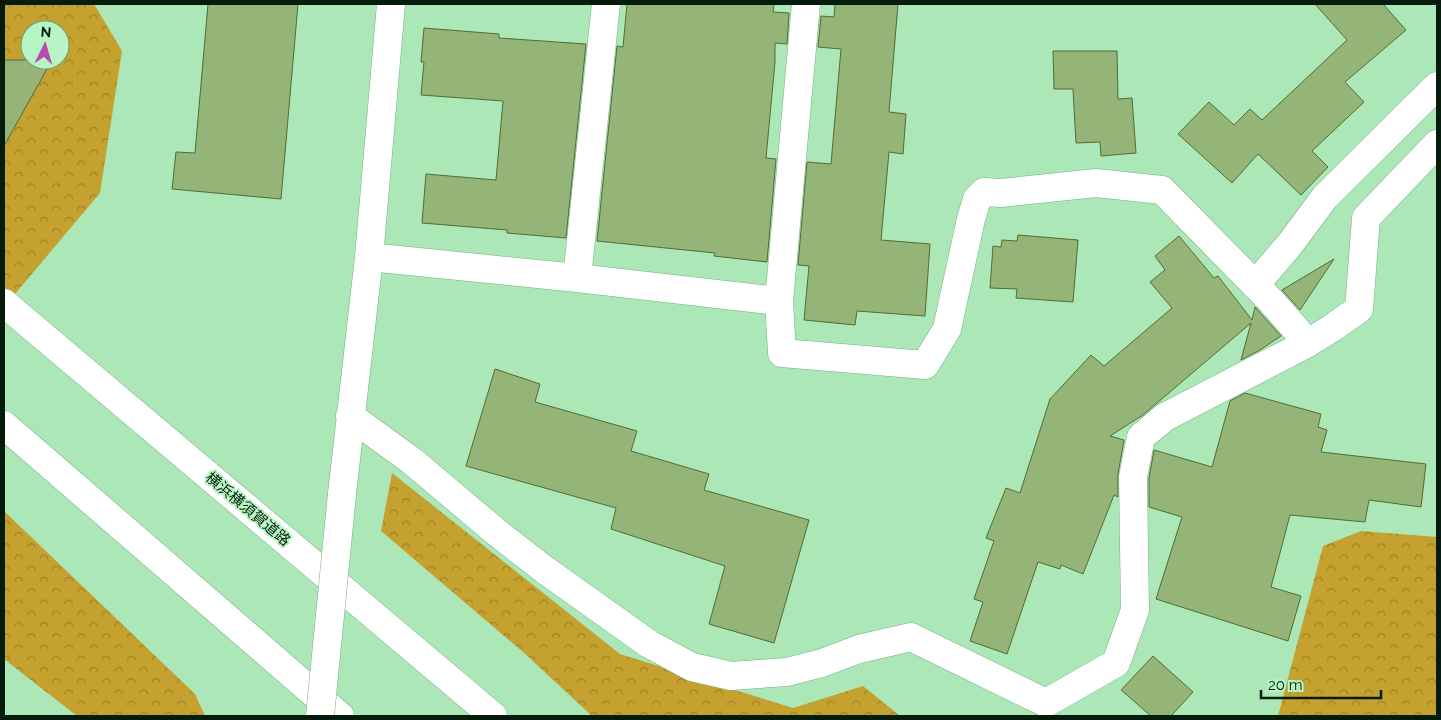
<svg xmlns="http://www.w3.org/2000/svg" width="1441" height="720" font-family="Raleway,'Noto Sans JP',sans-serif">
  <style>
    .forest { fill: url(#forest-crowns); fill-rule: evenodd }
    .building { fill: #95b478; stroke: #506c33 }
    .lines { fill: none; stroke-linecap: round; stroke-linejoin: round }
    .minor-casing { stroke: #76b083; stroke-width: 29 }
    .highway-casing { stroke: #76b083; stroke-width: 29 }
    .minor { stroke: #fff; stroke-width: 28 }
    .highway { stroke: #fff; stroke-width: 28 }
    .minor-bridge-casing { stroke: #76b083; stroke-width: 29; stroke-linecap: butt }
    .minor-bridge { stroke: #fff; stroke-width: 28 }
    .labels { text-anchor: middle; stroke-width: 4; stroke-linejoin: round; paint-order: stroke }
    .street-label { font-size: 15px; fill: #051c0c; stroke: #b8f5c4 }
  </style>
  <defs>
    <pattern id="forest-crowns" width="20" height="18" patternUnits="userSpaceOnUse" patternTransform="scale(1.25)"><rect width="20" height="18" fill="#c5a12f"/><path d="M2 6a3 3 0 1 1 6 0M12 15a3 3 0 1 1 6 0" fill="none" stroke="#9e8226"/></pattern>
  </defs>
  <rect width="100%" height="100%" fill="#ace7b8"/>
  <path class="forest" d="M 4,4 L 94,4 L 122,51 L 100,193 L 4,307 ZM 30,30 L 60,30 L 60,60 L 30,60 Z
    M 392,473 L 620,654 L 793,708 L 863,686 L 900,716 L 592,716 L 523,652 L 381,531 Z
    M 4,511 L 195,694 L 205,716 L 77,716 L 4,659 Z
    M 1361,531 L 1437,537 L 1437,716 L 1278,716 L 1323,546 Z"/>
  <path class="building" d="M 208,4 L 298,4 L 281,199 L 172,189 L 176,152 L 195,153 Z
    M 627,4 L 774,4 L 773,12 L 789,13 L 787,44 L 775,43 L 775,62 L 766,158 L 776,159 L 767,262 L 714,256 L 715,253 L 597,241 L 617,46 L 623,47 Z
    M 835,4 L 898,4 L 889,112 L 906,114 L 903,154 L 889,152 L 881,240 L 930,244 L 925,316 L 857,311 L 855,325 L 804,320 L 809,266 L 798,265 L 807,162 L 831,164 L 841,49 L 818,47 L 821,16 L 834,17 Z
    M 1315,4 L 1383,4 L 1406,30 L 1345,82 L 1364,102 L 1312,151 L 1328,167 L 1301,195 L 1258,154 L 1232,183 L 1178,134 L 1209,102 L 1234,125 L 1250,109 L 1262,120 L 1347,40 Z
    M 424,28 L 499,34 L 499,38 L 586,44 L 566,238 L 507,233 L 507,230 L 422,223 L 426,174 L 496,180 L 503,101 L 421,95 L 424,62 L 421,62 Z
    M 1053,51 L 1117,51 L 1118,99 L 1132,98 L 1136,153 L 1101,156 L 1100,142 L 1076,143 L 1073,89 L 1054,89 Z
    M 4,60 L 52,60 L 4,146 Z
    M 1018,235 L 1078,240 L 1073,302 L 1016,298 L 1017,289 L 990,288 L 993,246 L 1001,247 L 1002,240 L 1017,241 Z
    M 1179,236 L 1214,278 L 1218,276 L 1252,320 L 1255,307 L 1281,336 L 1260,350 L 1241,360 L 1251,323 L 1143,415 L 1110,436 L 1124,440 L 1118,474 L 1118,497 L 1114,495 L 1083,574 L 1061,565 L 1060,569 L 1038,562 L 1007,654 L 970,641 L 983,602 L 974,599 L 994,541 L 986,538 L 1006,488 L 1020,493 L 1050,399 L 1091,355 L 1104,366 L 1172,308 L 1150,282 L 1165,270 L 1155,256 Z
    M 1334,259 L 1300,310 L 1282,290 Z
    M 495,369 L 540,384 L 535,402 L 637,431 L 631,451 L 709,474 L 704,490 L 809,520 L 774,643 L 709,624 L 725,566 L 611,529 L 616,508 L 466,466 Z
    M 1245,393 L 1321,414 L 1318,427 L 1327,430 L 1321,452 L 1426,464 L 1421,507 L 1369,500 L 1365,522 L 1290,515 L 1271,587 L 1301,596 L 1288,641 L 1156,599 L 1182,517 L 1149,507 L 1149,478 L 1154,450 L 1212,467 L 1230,401 Z
    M 1153,656 L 1193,692 L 1171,716 L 1151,716 L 1121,690 Z"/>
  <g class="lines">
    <defs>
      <path id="minor" d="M 369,257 L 577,278 L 779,301 L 806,4
        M 577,278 L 606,4
        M 1255,285 L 1290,244 L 1325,197 L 1437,86
        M 779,301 L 782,353 L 925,365 L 947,329 L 971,219 L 977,199 L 984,192 L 1001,193 L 1096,183 L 1162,190 L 1271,301 L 1308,343
        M 350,416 L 412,461 L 495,531 L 545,570 L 649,644 L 692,667 L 731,676 L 787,672 L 822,663 L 859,649 L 911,637 L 1046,703 L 1116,663 L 1135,610 L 1133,477 L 1141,437 L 1165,417 L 1308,343 L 1332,328 L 1359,309 L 1366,218 L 1437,144
        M 342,494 L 369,257 L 391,4"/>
      <path id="highway" d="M 4,303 L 493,716
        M 4,425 L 340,716"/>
    </defs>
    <use href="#minor" class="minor-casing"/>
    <use href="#highway" class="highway-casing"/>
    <use href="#minor" class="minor"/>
    <use href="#highway" class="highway"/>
    <defs>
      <path id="minor-bridge" d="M 320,716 L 342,494"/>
    </defs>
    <use href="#minor-bridge" class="minor-bridge-casing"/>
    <use href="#minor-bridge" class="minor-bridge"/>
  </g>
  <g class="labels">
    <g class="street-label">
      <text transform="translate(248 509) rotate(40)" y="5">横浜横須賀道路</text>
    </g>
  </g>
  <rect width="1441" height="720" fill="none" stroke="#051c0c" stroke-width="10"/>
  <g transform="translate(45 45) rotate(5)"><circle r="24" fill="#b8f5c4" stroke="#709e7a"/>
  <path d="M0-4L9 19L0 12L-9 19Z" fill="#b64cae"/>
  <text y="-8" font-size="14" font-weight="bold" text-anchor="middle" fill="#051c0c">N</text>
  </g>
  <path d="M1261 690v8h120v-8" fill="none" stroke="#051c0c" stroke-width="2.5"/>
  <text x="1268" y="690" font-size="15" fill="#051c0c" stroke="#b8f5c4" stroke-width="4" paint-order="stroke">20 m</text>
</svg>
